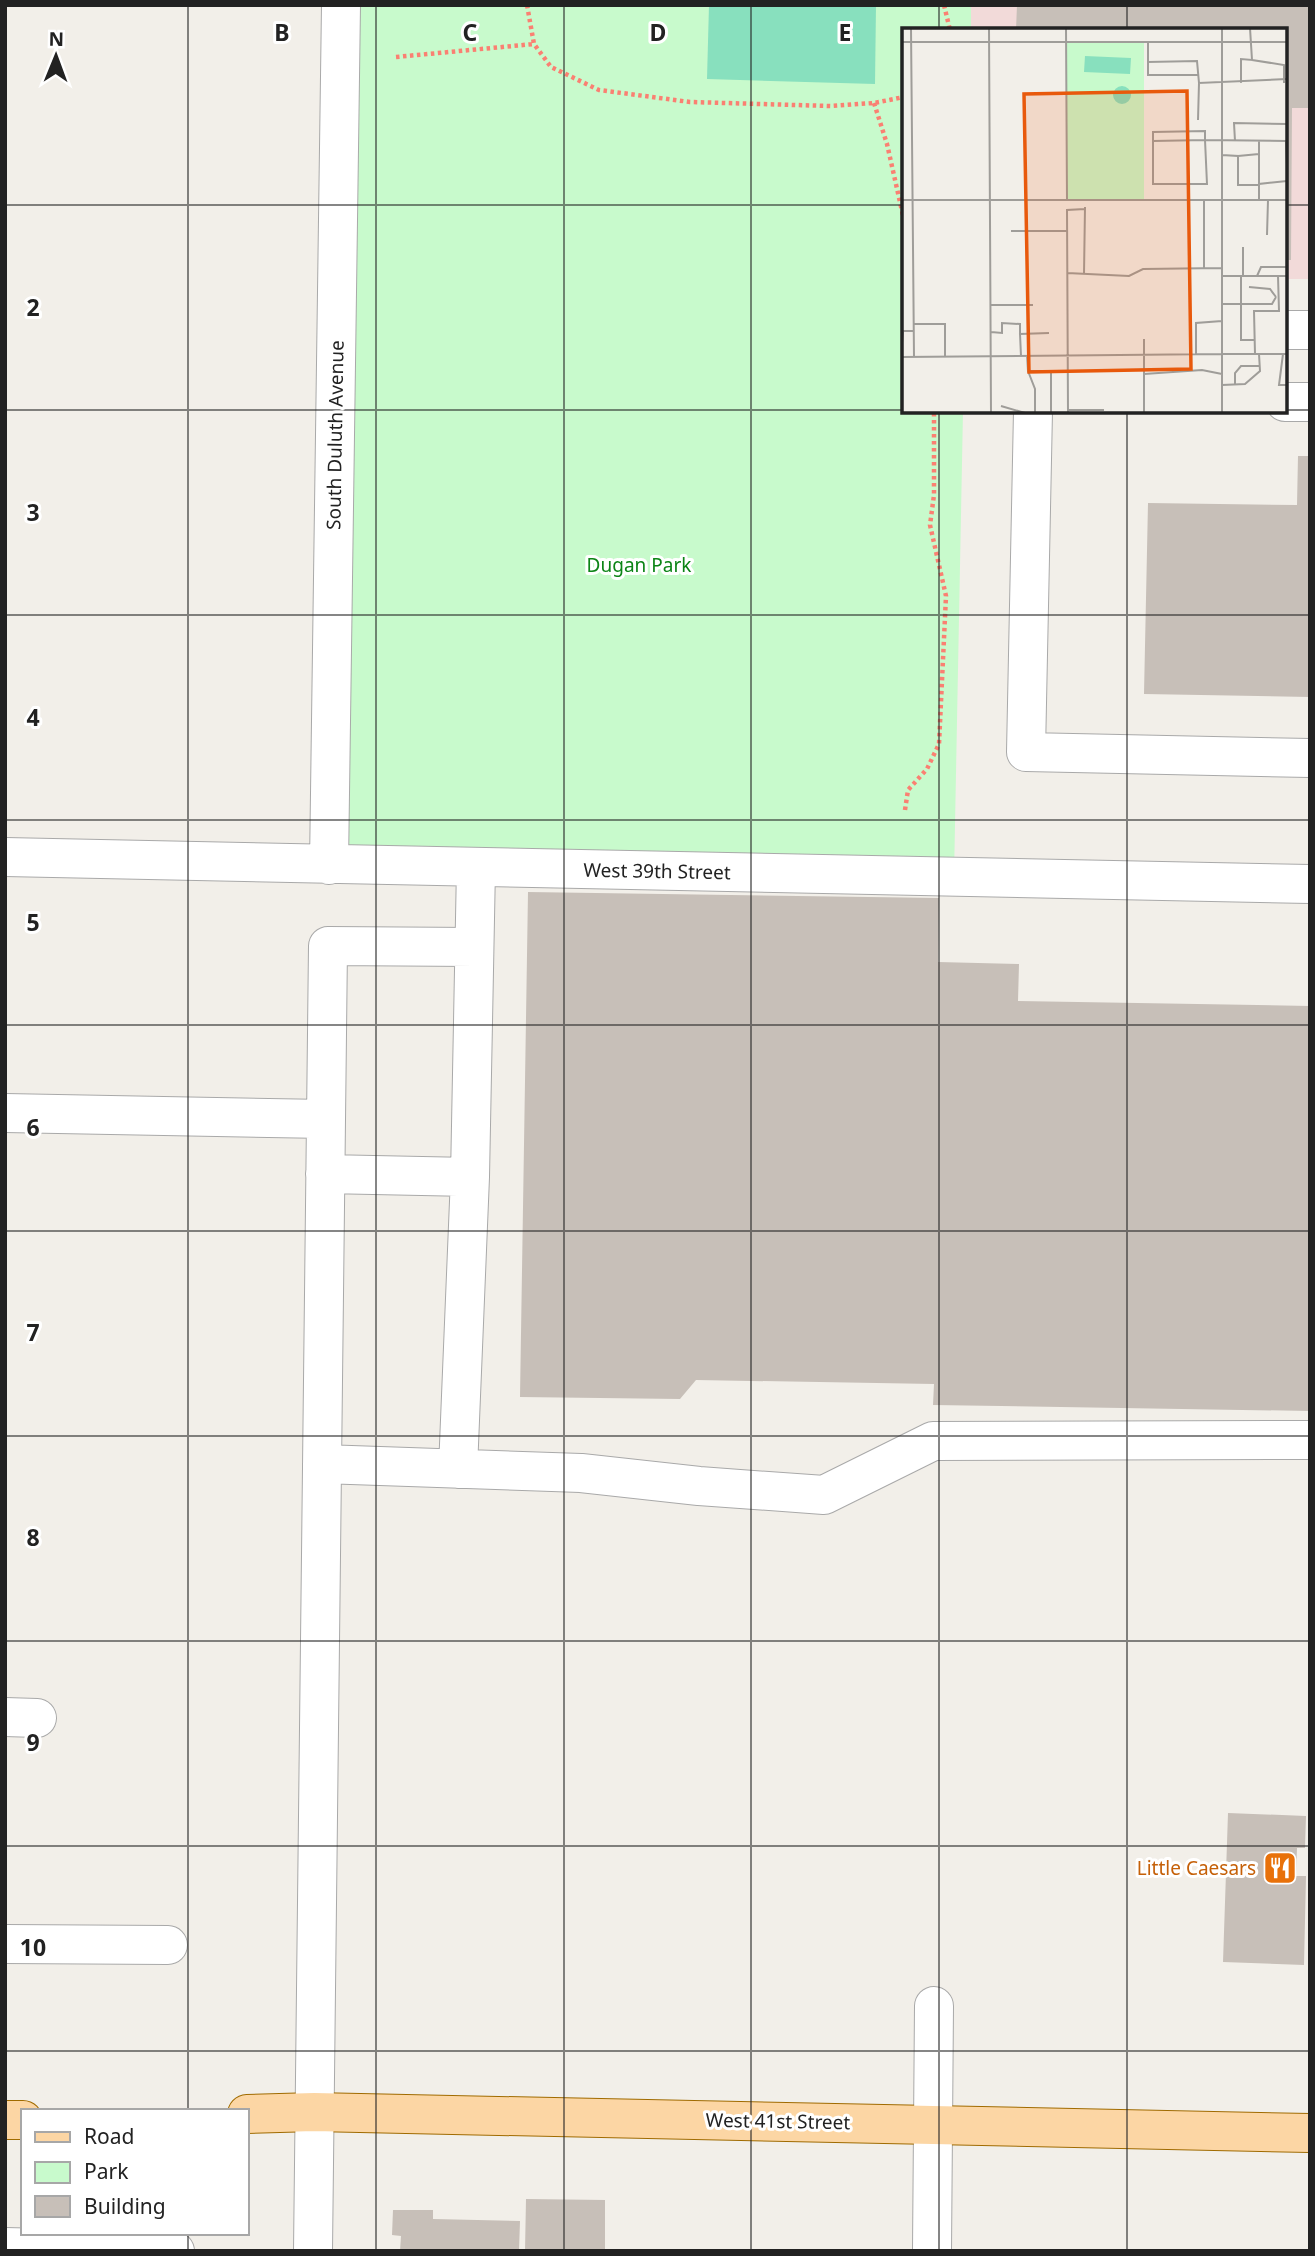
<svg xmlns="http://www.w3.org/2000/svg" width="1315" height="2256" font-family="'Noto Sans',sans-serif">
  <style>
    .commercial { fill: #f2dad9 }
    .park { fill: #c8facc }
    .pitch { fill: #88e0be }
    .building { fill: #c7bfb8 }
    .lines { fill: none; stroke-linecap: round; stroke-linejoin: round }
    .minor-casing { stroke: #a9a9a9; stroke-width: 40 }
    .major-casing { stroke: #a06b00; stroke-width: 40 }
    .path { stroke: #fa8072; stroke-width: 4.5; stroke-dasharray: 3.5 3.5; stroke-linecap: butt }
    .minor { stroke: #fff; stroke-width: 38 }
    .major { stroke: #fcd6a4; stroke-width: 38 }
    .grid { fill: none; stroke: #222; stroke-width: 2; stroke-opacity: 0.55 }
    .labels { text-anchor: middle; stroke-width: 6; stroke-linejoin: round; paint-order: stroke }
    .street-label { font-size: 19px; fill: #222; stroke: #fff }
    .park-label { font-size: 19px; fill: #0c8416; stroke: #fff }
    .food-label { font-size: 19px; fill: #c56008; stroke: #fff; text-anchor: end }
    .inset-road { fill: none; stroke: #9f9d99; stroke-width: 2 }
    .view { fill: #e8590c; fill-opacity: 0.15; stroke: #e8590c; stroke-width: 3.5 }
    .inset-edge { fill: none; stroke: #222; stroke-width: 3.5 }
    .grid-label { font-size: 23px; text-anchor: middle; font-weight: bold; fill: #222; stroke: #fff; stroke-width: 6; stroke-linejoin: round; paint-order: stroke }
  </style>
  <rect width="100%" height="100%" fill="#f2efe9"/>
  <path class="commercial" d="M 971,5 L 1310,5 L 1310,279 L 1285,279 L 1285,30 L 971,30 Z"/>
  <path class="park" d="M 341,5 L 971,5 L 971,30 L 904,30 L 904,411 L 963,411 L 954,877 L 329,865 Z"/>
  <path class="pitch" d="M 709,5 L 876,5 L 875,84 L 707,79 Z"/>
  <path class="building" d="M 1017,5 L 1310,5 L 1310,108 L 1292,108 L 1291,260 L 1285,260 L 1285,30 L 1016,30 Z
    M 1298,456 L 1310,456 L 1310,697 L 1144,694 L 1148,503 L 1297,505 Z
    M 528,892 L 939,898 L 938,962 L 1019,964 L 1018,1001 L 1310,1006 L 1310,1411 L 933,1405 L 934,1384 L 696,1380 L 680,1399 L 520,1397 Z
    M 1228,1813 L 1306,1816 L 1305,1848 L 1297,1848 L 1296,1876 L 1306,1876 L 1304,1965 L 1223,1962 Z
    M 526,2199 L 605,2200 L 605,2251 L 525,2251 Z
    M 393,2210 L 433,2210 L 433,2219 L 520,2221 L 519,2251 L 400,2251 L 401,2236 L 392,2235 Z"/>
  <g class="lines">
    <defs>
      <path id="minor" d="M 1285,330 L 1310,330
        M 1285,402 L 1310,402
        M 1033,411 L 1026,752 L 1310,758
        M 5,857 L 1310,884
        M 329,865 L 341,5
        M 5,1113 L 326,1119
        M 325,1174 L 470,1177
        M 322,1464 L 581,1473 L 699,1486 L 824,1495 L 933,1441 L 1310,1440
        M 458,1469 L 470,1177 L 476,867
        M 5,1717 L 37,1718
        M 5,1944 L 168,1945
        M 5,2247 L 175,2251
        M 313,2251 L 328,946 L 474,947
        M 932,2251 L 934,2006"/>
      <path id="major" d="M 247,2114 L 314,2112 L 1310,2133
        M 5,2120 L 23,2120"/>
    </defs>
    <use href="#minor" class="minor-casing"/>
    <use href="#major" class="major-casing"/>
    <path class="path" d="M 527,5 L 534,44 L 551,67 L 599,90 L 690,102 L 831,106 L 874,103 L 904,97
      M 944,5 L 950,30
      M 396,57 L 534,44
      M 874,103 L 887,144 L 904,220
      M 905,810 L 908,790 L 927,769 L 939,744 L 946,596 L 930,525 L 934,495 L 934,411"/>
    <use href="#minor" class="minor"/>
    <use href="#major" class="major"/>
  </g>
  <path class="grid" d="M 188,5 L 188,2111M 376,5 L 376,2251M 564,5 L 564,2251M 751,5 L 751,2251M 939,5 L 939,30M 1127,5 L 1127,30M 5,205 L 904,205M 1285,205 L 1310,205M 5,410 L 904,410M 1285,410 L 1310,410M 939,411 L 939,2251M 1127,411 L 1127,2251M 5,615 L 1310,615M 5,820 L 1310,820M 5,1025 L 1310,1025M 5,1231 L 1310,1231M 5,1436 L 1310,1436M 5,1641 L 1310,1641M 5,1846 L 1310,1846M 5,2051 L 1310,2051M 188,2233 L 188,2251"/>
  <defs>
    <symbol id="restaurant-square" viewBox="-11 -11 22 22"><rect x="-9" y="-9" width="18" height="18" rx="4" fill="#e8710a" stroke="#fff"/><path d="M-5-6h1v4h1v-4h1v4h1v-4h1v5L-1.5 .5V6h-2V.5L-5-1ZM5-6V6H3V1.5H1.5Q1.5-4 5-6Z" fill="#fff"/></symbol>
  </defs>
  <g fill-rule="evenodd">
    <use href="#restaurant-square" x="1261" y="1849" width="38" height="38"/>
  </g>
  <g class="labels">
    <g class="street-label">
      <text transform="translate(335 435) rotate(-89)" y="7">South Duluth Avenue</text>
      <text transform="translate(657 871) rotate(1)" y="7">West 39th Street</text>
      <text transform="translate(778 2121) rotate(1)" y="7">West 41st Street</text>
    </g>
    <g class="park-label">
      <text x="639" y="572">Dugan Park</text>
    </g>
    <g class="food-label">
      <text x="1256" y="1875">Little Caesars</text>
    </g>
  </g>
  <g transform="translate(902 28)">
    <rect width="385" height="385" fill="#f2efe9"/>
    <path d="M 164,14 L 242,14 L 242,172 L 165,172 Z" fill="#c8facc"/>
    <path d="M 183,28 L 229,30 L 228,46 L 182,44 ZM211 67a9 9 0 1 1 18 0a9 9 0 1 1-18 0Z" fill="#88e0be"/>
    <path class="inset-road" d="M 9,0 L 12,329M 87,0 L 89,385M 164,0 L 165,172M 320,0 L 320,385M 0,14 L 385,14M 246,14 L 246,34 L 295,33 L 297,55 L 385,51M 350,32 L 382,37 L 382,55M 246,34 L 246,47 L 296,47M 339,55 L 339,31 L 350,32 L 348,0M 296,92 L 297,55M 251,113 L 303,112 L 305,156 L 251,156 L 251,104 L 303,103 L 303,112 L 385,113M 333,113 L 332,95 L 385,96M 357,113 L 357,156M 384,113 L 385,136M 320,127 L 336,128 L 336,157 L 357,157M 336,128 L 357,126M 0,172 L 385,172M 302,172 L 302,240M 357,172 L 357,156 L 385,153M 109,203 L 165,203M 365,207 L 366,172M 165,245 L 227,248 L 241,241 L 320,240M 182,246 L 183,179M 320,248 L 385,248M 339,248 L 339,312 L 353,312M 341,248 L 341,219M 355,248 L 359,239 L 385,239M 347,259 L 368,261 L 374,269M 320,276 L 370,276 L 374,269M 89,277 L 131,277M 12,296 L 43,296 L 43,329M 89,304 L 100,305 L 100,295 L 118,296 L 118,306M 242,311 L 242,385M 0,315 L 1,303 L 12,303M 294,326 L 294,295 L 320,293M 320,326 L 385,326M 353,326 L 352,283 L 377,283 L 376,248M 381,326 L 377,357 L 385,357M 125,327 L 126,343 L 149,343 L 149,385M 119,328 L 118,306 L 147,305M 0,329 L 320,326M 126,343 L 133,361 L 133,385M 242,346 L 300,342 L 320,346M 333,356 L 333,345 L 339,338 L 358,338M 320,357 L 343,356 L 358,343 L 357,326M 99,378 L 123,385M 166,382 L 202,382M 166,385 L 165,182 L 183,181"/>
    <path class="view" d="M 285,63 L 289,341 L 127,344 L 122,66 Z"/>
    <rect width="385" height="385" class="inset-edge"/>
  </g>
  <g class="grid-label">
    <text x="282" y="41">B</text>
    <text x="470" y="41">C</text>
    <text x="658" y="41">D</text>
    <text x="845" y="41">E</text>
    <text x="33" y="316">2</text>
    <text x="33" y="521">3</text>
    <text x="33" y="726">4</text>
    <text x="33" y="931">5</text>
    <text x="33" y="1136">6</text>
    <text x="33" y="1341">7</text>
    <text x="33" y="1546">8</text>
    <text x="33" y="1751">9</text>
    <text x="33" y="1956">10</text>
  </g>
  <rect width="1315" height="2256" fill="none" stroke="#222222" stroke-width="14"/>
  <rect x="21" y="2109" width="228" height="126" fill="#ffffff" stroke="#a7a7a7" stroke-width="2"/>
  <rect x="35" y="2132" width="35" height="10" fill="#fcd6a4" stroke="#a7a7a7" stroke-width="2"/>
  <text x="84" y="2144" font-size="21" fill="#222222">Road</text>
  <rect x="35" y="2162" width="35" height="21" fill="#c8facc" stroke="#a7a7a7" stroke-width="2"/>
  <text x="84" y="2179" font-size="21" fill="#222222">Park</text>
  <rect x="35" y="2196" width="35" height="21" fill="#c7bfb8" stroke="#a7a7a7" stroke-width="2"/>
  <text x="84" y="2214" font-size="21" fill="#222222">Building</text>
  <g transform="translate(56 56) rotate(1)" stroke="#ffffff" stroke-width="5" paint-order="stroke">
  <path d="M0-5L12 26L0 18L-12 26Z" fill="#222222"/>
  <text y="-10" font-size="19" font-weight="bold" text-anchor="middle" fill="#222222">N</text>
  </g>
</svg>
